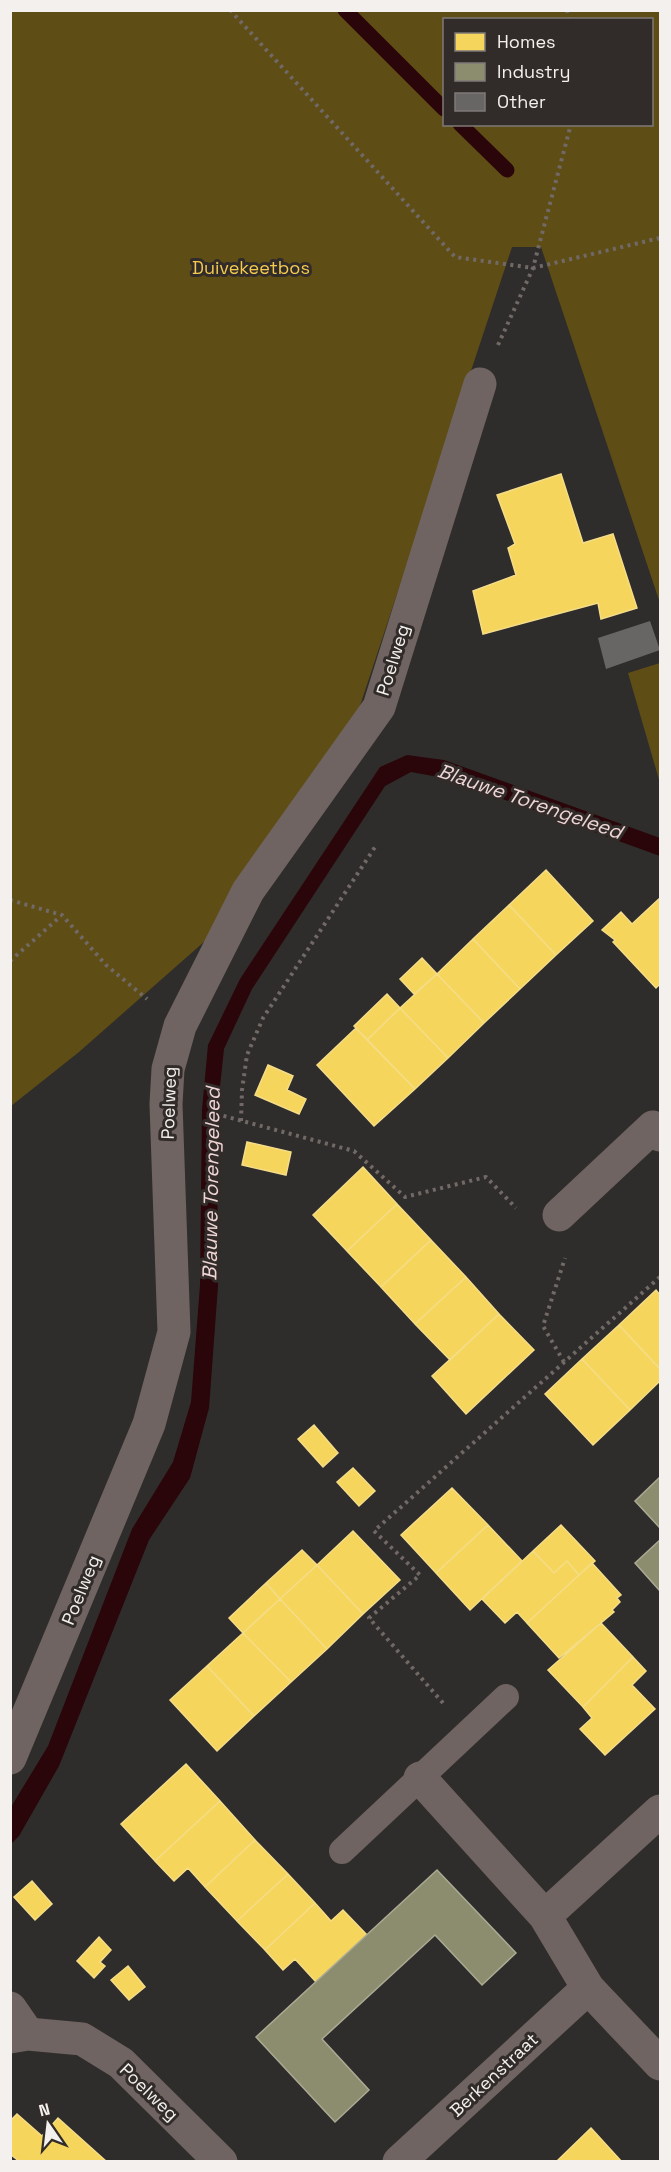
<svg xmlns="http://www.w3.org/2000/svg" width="671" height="2172" font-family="'Space Grotesk',sans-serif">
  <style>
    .green { fill: #5f4d16; fill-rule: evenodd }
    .water { fill: #2a0509 }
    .homes { fill: #f6d55c; stroke: #f5dd88; stroke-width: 1.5 }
    .industry { fill: #8c8c6e; stroke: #abaa94; stroke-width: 1.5 }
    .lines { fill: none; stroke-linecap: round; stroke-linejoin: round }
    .stream { stroke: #2a0509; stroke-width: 15 }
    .building { fill: #686664 }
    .path { stroke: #716966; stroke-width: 4; stroke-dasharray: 3 4.5; stroke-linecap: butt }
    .lane { stroke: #6f6461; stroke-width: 26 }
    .street { stroke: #6f6461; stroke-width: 33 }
    .labels { text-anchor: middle; stroke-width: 6; stroke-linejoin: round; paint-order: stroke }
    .park-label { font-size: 18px; fill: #f5ca4e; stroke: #312c29 }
    .street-label { font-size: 18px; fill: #f3f0ee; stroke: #312c29 }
    .water-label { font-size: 20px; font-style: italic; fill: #f0d6d6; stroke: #312c29 }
  </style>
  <rect width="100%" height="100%" fill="#2f2d2b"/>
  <path class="green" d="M 11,11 L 660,11 L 660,603 L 541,247 L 512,247 L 343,757 L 205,941 L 79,1052 L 11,1106 ZM 444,20 L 652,20 L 652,124 L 444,124 Z
    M 660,663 L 660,783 L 628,673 Z"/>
  <path class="water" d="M 407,755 L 444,760 L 660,838 L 660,856 L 444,778 L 411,772 L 385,786 L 252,989 L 224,1049 L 217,1114 L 218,1286 L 209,1408 L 190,1478 L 149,1540 L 59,1766 L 19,1836 L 11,1844 L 11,1807 L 48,1746 L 132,1529 L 173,1462 L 191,1402 L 200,1285 L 202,1110 L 208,1045 L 240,979 L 380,767 Z"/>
  <path class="homes" d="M 561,474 L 583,543 L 613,534 L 637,608 L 601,619 L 598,603 L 483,634 L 473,591 L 516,575 L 508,548 L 515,544 L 497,495 Z
    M 546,870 L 593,921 L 556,955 L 509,905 Z
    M 660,898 L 660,984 L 656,988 L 613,942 L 615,940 L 602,930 L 621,912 L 632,924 Z
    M 509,905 L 556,955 L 520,989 L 473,939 Z
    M 473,939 L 520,989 L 484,1023 L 437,974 Z
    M 422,958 L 437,974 L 414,994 L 400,979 Z
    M 437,974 L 484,1023 L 448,1058 L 400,1008 Z
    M 387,994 L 400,1008 L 367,1040 L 354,1026 Z
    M 400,1008 L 448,1058 L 415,1089 L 367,1040 Z
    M 356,1028 L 415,1089 L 374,1126 L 317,1065 Z
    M 268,1065 L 293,1076 L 287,1090 L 306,1099 L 299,1114 L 255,1095 Z
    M 247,1142 L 291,1152 L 286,1175 L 242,1165 Z
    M 363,1167 L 397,1204 L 347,1251 L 313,1215 Z
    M 397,1204 L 431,1240 L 381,1287 L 347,1251 Z
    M 431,1240 L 466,1277 L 415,1324 L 381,1287 Z
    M 466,1277 L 499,1314 L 450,1360 L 415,1324 Z
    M 656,1290 L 660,1295 L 660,1369 L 619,1325 Z
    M 499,1314 L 534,1350 L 466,1414 L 432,1376 Z
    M 619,1325 L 660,1369 L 660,1381 L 630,1410 L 582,1359 Z
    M 582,1359 L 630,1410 L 593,1445 L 545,1394 Z
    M 314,1425 L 338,1453 L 323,1467 L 298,1439 Z
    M 353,1468 L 375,1491 L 359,1506 L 337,1482 Z
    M 452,1488 L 488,1525 L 436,1573 L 401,1535 Z
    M 488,1525 L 522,1561 L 470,1610 L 436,1573 Z
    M 561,1525 L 595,1561 L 579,1575 L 567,1561 L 554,1573 L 533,1551 Z
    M 353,1531 L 400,1580 L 363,1614 L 317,1565 Z
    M 302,1550 L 317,1565 L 280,1599 L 266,1583 Z
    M 533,1551 L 554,1573 L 567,1561 L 579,1575 L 527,1623 L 517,1612 L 505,1623 L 482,1599 Z
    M 592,1563 L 621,1595 L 617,1598 L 620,1602 L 612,1610 L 614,1612 L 559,1658 L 527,1623 Z
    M 317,1565 L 363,1614 L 327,1649 L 280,1599 Z
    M 266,1583 L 280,1599 L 243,1633 L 229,1618 Z
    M 280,1599 L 327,1649 L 291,1682 L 243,1633 Z
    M 601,1623 L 633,1657 L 583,1707 L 548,1670 Z
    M 243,1633 L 291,1682 L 254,1716 L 207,1666 Z
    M 633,1657 L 646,1671 L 632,1685 L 655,1709 L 605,1755 L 580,1729 L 592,1718 L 583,1707 Z
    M 207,1666 L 254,1716 L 217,1751 L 170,1700 Z
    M 186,1764 L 220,1801 L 155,1861 L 121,1824 Z
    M 220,1801 L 255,1840 L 205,1887 L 188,1868 L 174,1881 L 155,1861 Z
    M 255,1840 L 288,1874 L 237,1921 L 205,1887 Z
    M 288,1874 L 315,1903 L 265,1950 L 237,1921 Z
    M 32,1881 L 52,1904 L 35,1920 L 14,1897 Z
    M 315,1903 L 331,1921 L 343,1910 L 367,1935 L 316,1982 L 295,1959 L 283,1970 L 265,1950 Z
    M 99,1937 L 111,1950 L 100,1962 L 105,1966 L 94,1978 L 77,1961 Z
    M 128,1966 L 145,1987 L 129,2000 L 111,1980 Z
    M 17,2114 L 42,2136 L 58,2118 L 107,2162 L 20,2162 L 10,2154 L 10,2121 Z
    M 591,2128 L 622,2162 L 556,2162 Z"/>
  <path class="industry" d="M 660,1477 L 660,1528 L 635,1501 Z
    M 660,1540 L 660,1591 L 635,1563 Z
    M 437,1870 L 516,1953 L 482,1985 L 435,1935 L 322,2039 L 369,2090 L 335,2122 L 256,2037 Z"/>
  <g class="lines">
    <path class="stream" d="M 345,10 L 444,109
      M 460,124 L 507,170"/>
  </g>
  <path class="building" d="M 650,621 L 660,650 L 606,669 L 598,638 Z"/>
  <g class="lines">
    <path class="path" d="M 230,10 L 455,257 L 533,268 L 660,238
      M 567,10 L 568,20
      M 498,345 L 533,268 L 571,124
      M 10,900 L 62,915 L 106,965 L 147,999
      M 10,961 L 61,916
      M 209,1112 L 354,1151 L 405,1197 L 486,1177 L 516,1208
      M 241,1121 L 242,1090 L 247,1055 L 263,1018 L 377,844
      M 564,1362 L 543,1326 L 565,1258
      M 443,1703 L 369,1618 L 420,1575 L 374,1531 L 660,1277"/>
    <path class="lane" d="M 342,1851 L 506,1697"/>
    <path class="street" d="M 559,1215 L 653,1127 L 660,1135
      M 10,1758 L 149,1424 L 174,1332 L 166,1104 L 168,1069 L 180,1026 L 248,891 L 379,707 L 480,384
      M 420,1778 L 545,1916 L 660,1811
      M 545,1916 L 588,1988 L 660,2064
      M 10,2008 L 28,2034
      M 10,2037 L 28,2034 L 82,2039 L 121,2063 L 221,2162
      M 399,2162 L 588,1988"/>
  </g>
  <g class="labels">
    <g class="park-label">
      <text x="251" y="274">Duivekeetbos</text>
    </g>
    <g class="street-label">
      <text transform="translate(393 660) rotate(-73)" y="6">Poelweg</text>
      <text transform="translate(169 1103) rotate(-88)" y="6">Poelweg</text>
      <text transform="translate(81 1590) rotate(-68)" y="6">Poelweg</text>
      <text transform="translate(494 2075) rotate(-43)" y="6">Berkenstraat</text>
      <text transform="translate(149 2092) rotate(44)" y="6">Poelweg</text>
    </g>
    <g class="water-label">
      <text transform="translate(530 801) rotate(19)" y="7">Blauwe Torengeleed</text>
      <text transform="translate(211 1184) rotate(-89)" y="7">Blauwe Torengeleed</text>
    </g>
  </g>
  <rect width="671" height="2172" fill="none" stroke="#f3f0ee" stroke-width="24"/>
  <rect x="443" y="18" width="210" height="108" fill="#312c29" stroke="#7f7a78" stroke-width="1.5"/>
  <rect x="455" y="33" width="30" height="18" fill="#f6d55c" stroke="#7f7a78" stroke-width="1.5"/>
  <text x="497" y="48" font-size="18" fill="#f3f0ee">Homes</text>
  <rect x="455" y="63" width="30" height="18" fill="#8c8c6e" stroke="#7f7a78" stroke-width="1.5"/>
  <text x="497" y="78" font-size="18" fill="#f3f0ee">Industry</text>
  <rect x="455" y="93" width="30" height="18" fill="#686664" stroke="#7f7a78" stroke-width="1.5"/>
  <text x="497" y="108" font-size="18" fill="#f3f0ee">Other</text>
  <g transform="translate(48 2124) rotate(346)" stroke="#312c29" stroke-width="4.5" paint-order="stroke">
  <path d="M0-4.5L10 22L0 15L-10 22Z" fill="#f3f0ee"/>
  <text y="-9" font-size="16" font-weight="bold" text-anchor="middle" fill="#f3f0ee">N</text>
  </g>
</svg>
